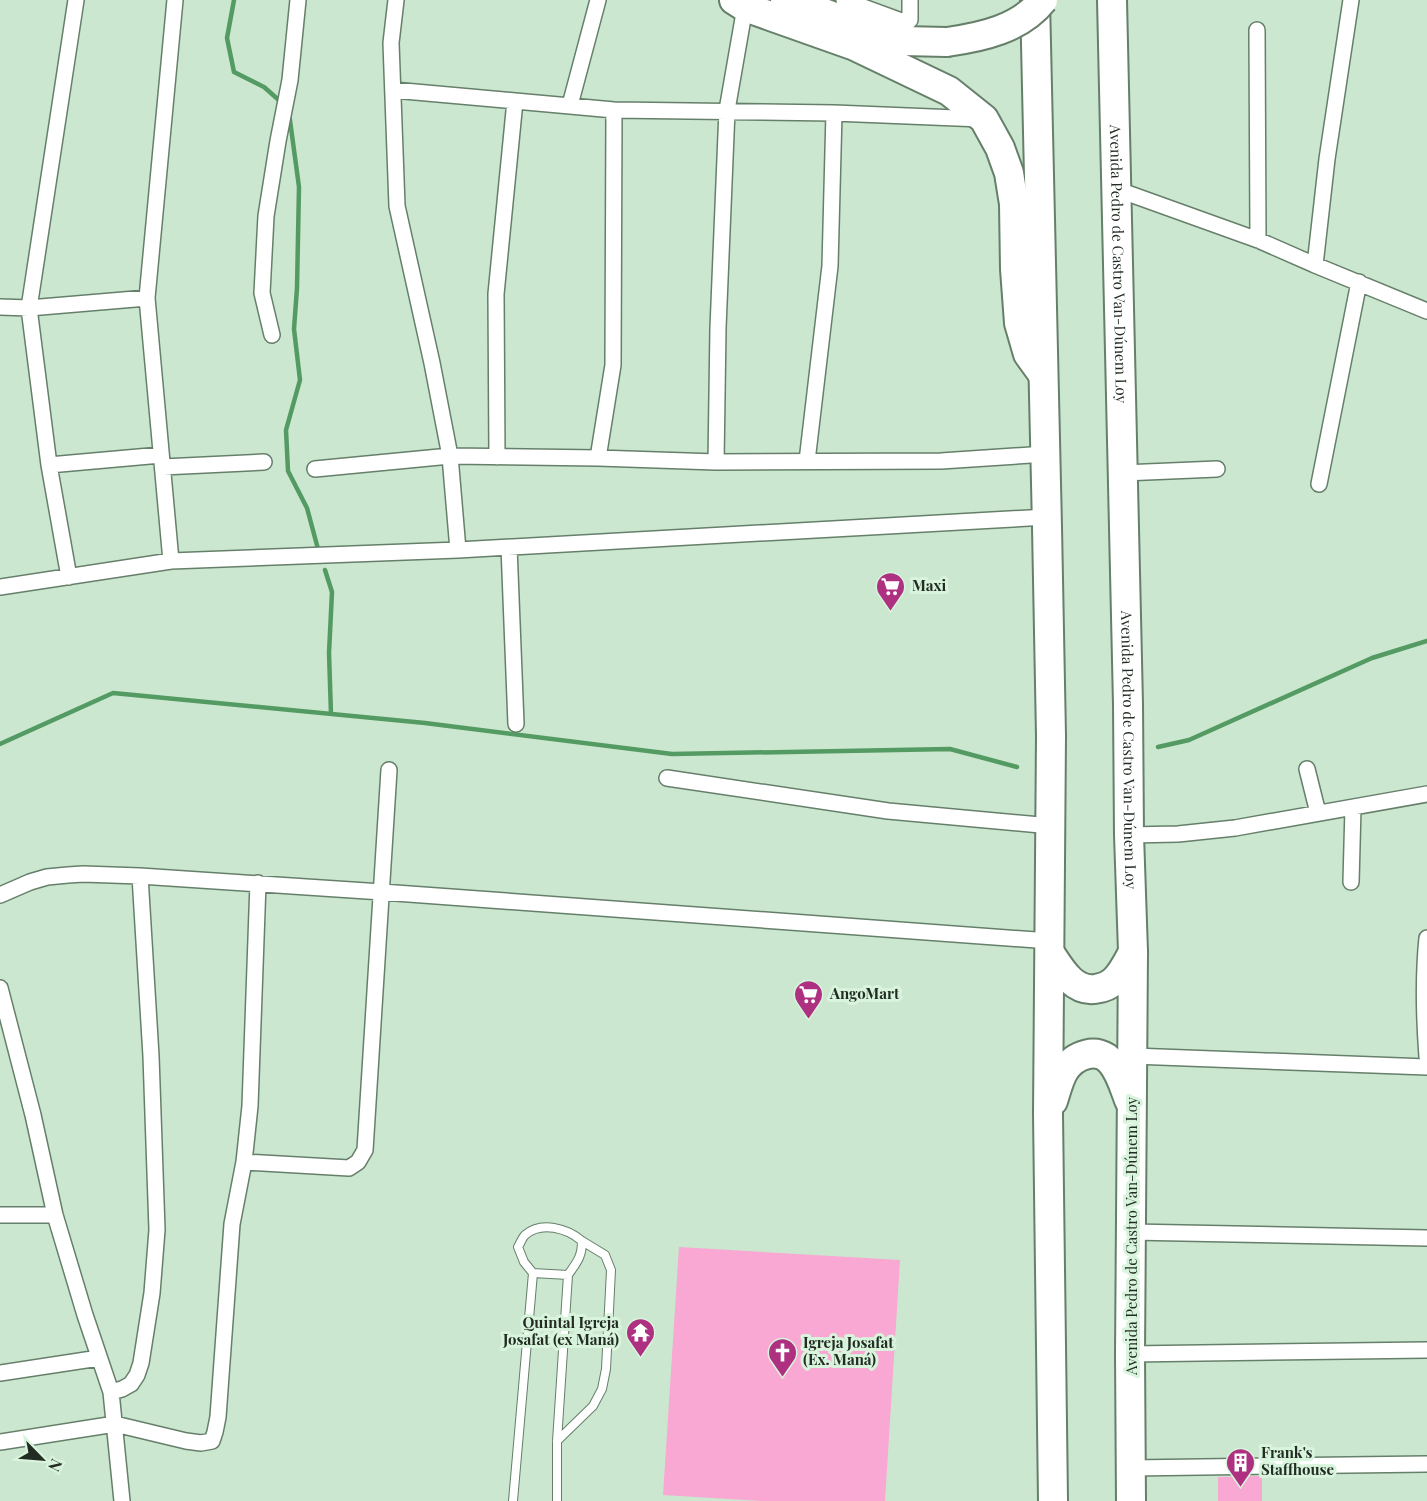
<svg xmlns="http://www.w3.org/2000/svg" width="1427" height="1501" font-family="'Playfair Display',serif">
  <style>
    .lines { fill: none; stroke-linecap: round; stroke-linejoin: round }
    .stream { stroke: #549a63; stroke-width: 4.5 }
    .building { fill: #f9a7d3 }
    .lane-casing { stroke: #667f6a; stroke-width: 10 }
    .street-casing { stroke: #667f6a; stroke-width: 18 }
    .highway-casing { stroke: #667f6a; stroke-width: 32 }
    .lane { stroke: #fff; stroke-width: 8 }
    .street { stroke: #fff; stroke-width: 15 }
    .highway { stroke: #fff; stroke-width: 28 }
    .highway-bridge-casing { stroke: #667f6a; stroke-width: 32; stroke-linecap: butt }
    .highway-bridge { stroke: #fff; stroke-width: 28 }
    .labels { text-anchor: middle; stroke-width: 6; stroke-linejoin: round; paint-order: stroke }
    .street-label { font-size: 15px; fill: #222c23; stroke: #d8f4dc }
    .poi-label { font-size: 15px; font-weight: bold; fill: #222c23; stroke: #d8f4dc; text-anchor: start }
  </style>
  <rect width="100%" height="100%" fill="#cbe7cf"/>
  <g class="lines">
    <path class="stream" d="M 234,0 L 227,38 L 234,72 L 264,87 L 281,102
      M 289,113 L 299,187 L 297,288 L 294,329 L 300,380 L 286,430 L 288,471 L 307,508 L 318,549
      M 325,570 L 332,592 L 329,653 L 331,714
      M 0,744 L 113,693 L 425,723 L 672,754 L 950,749 L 1017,767
      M 1158,747 L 1189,740 L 1372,658 L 1427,641"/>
  </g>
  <path class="building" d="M 679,1247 L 900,1260 L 885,1501 L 762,1501 L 663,1495 Z
    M 1262,1476 L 1262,1501 L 1218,1501 L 1218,1477 Z"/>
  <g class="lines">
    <defs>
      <path id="lane" d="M 533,1273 L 568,1275
        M 557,1441 L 593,1406 L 602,1389 L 606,1369 L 611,1270 L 605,1255 L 582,1241
        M 513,1501 L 533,1273 L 524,1262 L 518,1247 C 520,1244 522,1238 525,1235 C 541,1221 567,1228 582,1241 C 582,1257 577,1262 568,1275 L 557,1441 L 557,1501"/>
      <path id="street" d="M 396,0 L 391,43 L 397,206 L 432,363 L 450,456 L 458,550
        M 844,0 L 907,23 L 910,20 L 910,0
        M 1257,30 L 1258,240
        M 393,90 L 515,101
        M 570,105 L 598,0
        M 1116,189 L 1258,240 L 1315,265 L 1427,311
        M 1315,265 L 1327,159 L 1351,0
        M 0,307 L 29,308 L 147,298
        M 272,335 L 262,293 L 266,216 L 278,141 L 290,80 L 298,0
        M 497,457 L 496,294 L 515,101 L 614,110 L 834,113 L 981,119
        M 598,458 L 613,365 L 614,110
        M 807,461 L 830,266 L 834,113
        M 716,462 L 718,328 L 727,110 L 745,7
        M 49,465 L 161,455
        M 163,467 L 264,462
        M 315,469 L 450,456 L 598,458 L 716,462 L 941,461 L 1046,454
        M 1123,473 L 1217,469
        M 1319,484 L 1359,282
        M 509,547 L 516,724
        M 171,561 L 147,298 L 175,0
        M 69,577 L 49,465 L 29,308 L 76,0
        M 0,587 L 171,561 L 458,550 L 1047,517
        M 1307,769 L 1318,813
        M 667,778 L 888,811 L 1051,826
        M 1129,835 L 1178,834 L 1235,828 L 1427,794
        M 1351,882 L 1353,808
        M 0,895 L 30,882 L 47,877 L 68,875 L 83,874 L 140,876 L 382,892 L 1050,941
        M 1427,938 C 1423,977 1424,1017 1427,1057
        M 0,988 L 33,1115 L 55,1215 L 85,1315 L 111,1392 L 122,1501
        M 1133,1056 L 1427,1067
        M 244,1162 L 349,1168 L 358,1162 L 365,1150 L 389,770
        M 0,1215 L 55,1215
        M 1131,1232 L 1427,1238
        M 1130,1354 L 1427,1350
        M 0,1373 L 99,1358
        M 111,1392 L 122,1389 L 131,1384 L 137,1375 L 141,1363 L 152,1293 L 157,1230 L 151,1056 L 140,876
        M 0,1442 L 115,1424 L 186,1441 L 201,1443 L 212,1441 L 215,1432 L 218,1417 L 232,1224 L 244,1162 L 250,1106 L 258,883
        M 1131,1468 L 1427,1464"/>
      <g id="highway">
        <path d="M 734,0 L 745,7 L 855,46 L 949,91 L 984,119 L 1000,148 L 1009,173 L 1014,204 L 1015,269 L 1019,323 L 1028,354 L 1041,372"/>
        <path d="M 785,0 L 808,7 L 885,36 L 903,41 L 947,42"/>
        <path d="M 1035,0 L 1047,527 L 1051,736 L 1048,1114 L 1053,1501"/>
        <path id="s1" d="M 1112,0 L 1128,704 L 1129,835 L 1133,952 L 1130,1354 L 1131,1501"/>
        <path d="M 1050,953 C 1060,968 1073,992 1095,989 C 1103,988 1109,986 1115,980 C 1123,972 1128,961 1133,952"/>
        <path d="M 1053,1101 C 1056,1092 1059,1079 1064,1071 C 1074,1055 1098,1046 1111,1062 C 1120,1072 1124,1087 1129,1100"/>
      </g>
    </defs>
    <use href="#lane" class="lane-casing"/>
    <use href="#street" class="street-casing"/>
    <use href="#highway" class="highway-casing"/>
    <use href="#lane" class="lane"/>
    <use href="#street" class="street"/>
    <use href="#highway" class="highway"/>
    <defs>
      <path id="highway-bridge" d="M 947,42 C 982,37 1020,29 1043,0"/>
    </defs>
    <use href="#highway-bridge" class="highway-bridge-casing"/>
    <use href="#highway-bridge" class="highway-bridge"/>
  </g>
  <defs>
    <symbol id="supermarket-pin" viewBox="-11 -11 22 30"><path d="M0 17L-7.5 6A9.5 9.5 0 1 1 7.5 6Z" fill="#ae3080" stroke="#d8f4dc"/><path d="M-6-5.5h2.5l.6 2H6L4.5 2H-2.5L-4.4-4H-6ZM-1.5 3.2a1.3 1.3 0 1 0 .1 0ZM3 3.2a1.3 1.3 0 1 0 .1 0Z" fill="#fff"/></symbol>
    <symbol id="temple-pin" viewBox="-11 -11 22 30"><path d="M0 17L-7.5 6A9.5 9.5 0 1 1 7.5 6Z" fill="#ae3080" stroke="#d8f4dc"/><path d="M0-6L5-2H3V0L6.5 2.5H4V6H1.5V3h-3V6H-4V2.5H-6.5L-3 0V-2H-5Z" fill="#fff"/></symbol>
    <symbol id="church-pin" viewBox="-11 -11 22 30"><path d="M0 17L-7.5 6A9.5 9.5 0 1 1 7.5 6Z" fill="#ae3080" stroke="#d8f4dc"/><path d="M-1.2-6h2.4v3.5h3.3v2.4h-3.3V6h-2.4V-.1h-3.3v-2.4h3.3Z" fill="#fff"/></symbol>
    <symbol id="building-pin" viewBox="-11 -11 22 30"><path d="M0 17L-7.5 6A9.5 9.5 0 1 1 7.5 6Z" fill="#ae3080" stroke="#d8f4dc"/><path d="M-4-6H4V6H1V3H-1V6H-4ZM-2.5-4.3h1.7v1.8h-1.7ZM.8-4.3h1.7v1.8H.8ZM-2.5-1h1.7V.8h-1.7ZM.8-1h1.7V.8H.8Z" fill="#fff"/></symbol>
  </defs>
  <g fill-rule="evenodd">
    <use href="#supermarket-pin" x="874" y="570" width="33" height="45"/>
    <use href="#supermarket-pin" x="792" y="978" width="33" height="45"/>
    <use href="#temple-pin" x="624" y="1316" width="33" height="45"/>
    <use href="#church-pin" x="766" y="1336" width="33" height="45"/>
    <use href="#building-pin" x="1224" y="1446" width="33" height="45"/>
  </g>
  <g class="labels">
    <g class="street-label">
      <text dy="5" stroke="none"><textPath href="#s1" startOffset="264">Avenida Pedro de Castro Van-Dúnem Loy</textPath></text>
      <text dy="5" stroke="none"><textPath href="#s1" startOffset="750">Avenida Pedro de Castro Van-Dúnem Loy</textPath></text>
      <text transform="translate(1132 1236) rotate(-90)" y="5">Avenida Pedro de Castro Van-Dúnem Loy</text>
    </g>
    <g class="poi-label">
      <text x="912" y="591">Maxi</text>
      <text x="830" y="999">AngoMart</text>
      <text x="619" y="1328" text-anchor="end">Quintal Igreja<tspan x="619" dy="17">Josafat (ex Maná)</tspan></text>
      <text x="803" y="1348">Igreja Josafat<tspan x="803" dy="17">(Ex. Maná)</tspan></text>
      <text x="1261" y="1458">Frank's<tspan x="1261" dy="17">Staffhouse</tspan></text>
    </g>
  </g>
  <g transform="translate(42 1459) rotate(115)" stroke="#d8f4dc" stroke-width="4.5" paint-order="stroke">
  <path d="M0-4.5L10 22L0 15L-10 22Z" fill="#222c23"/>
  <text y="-9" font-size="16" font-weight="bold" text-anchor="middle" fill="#222c23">N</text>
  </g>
</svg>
